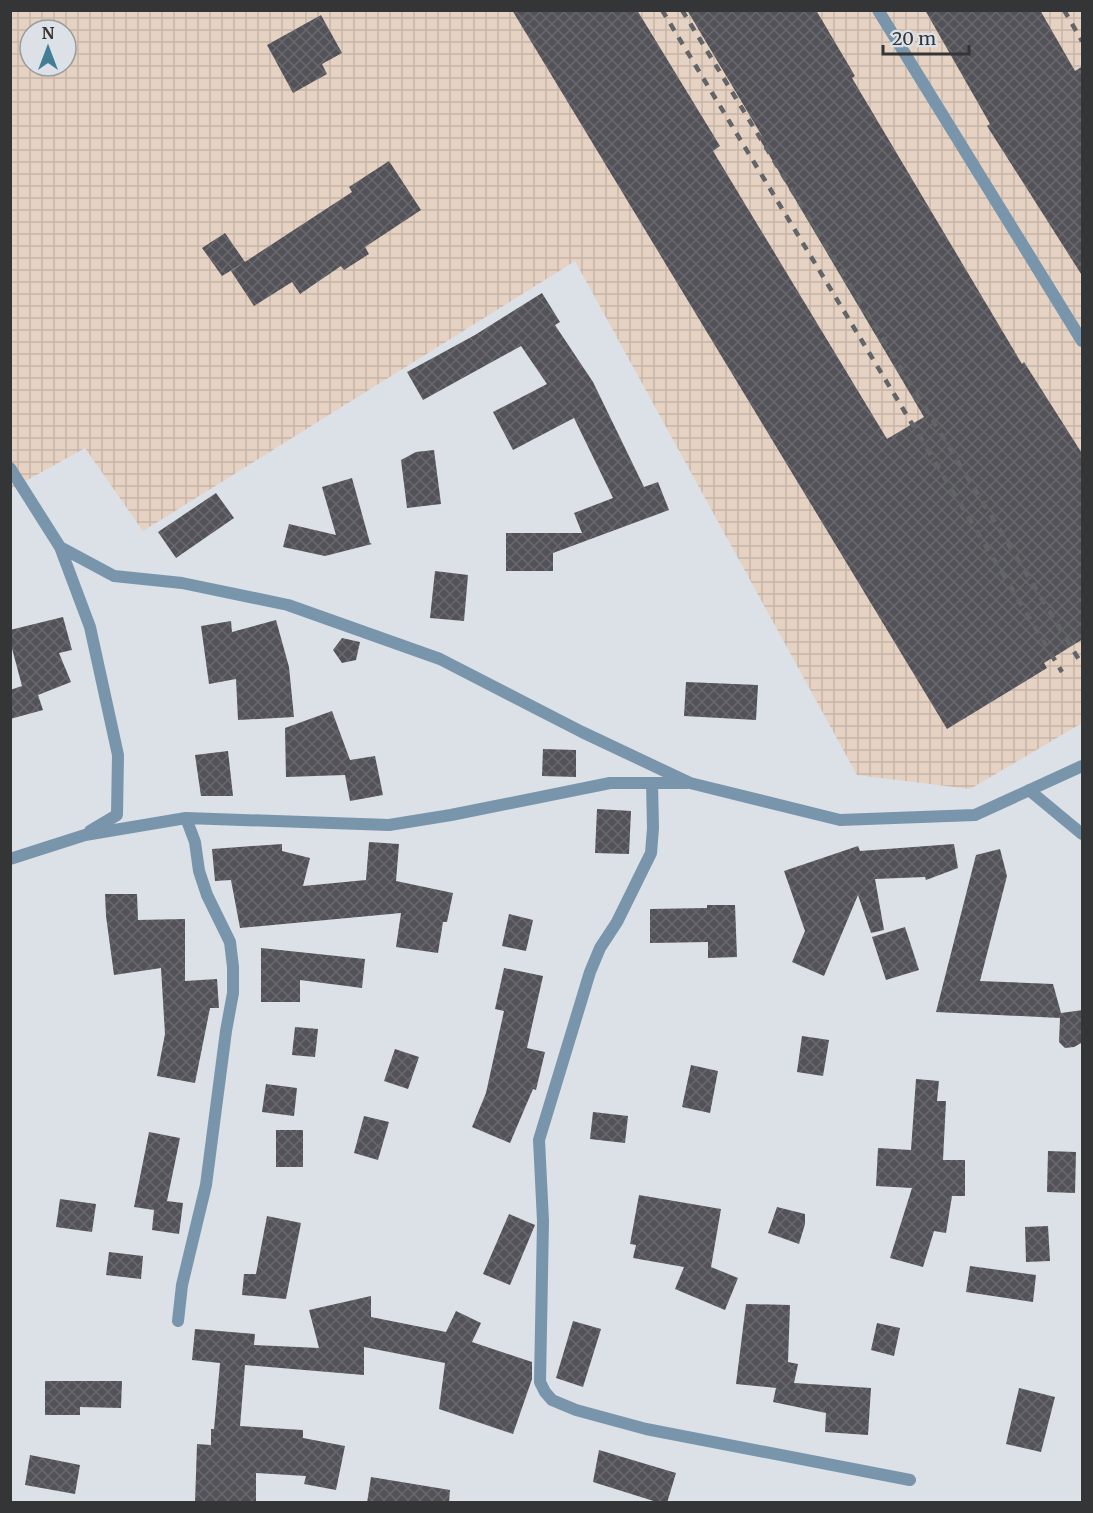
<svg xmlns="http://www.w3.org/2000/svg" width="1093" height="1513" font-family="Merriweather,serif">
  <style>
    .industrial { fill: url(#industrial-grid); fill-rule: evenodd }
    .building { fill: url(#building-cross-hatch) }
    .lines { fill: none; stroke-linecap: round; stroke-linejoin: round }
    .street { stroke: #7995ab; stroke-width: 12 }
    .rail { stroke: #626568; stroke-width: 4.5; stroke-dasharray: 8 8; stroke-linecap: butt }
  </style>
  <defs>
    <pattern id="industrial-grid" width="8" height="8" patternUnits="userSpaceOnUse" patternTransform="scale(1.5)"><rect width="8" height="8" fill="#e6d2c3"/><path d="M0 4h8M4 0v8" fill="none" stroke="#c6b5a8"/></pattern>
    <pattern id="building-cross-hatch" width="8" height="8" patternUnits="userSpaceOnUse" patternTransform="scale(1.5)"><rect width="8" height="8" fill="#525258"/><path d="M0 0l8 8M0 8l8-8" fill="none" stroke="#68686d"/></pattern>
  </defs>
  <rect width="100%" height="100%" fill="#dce0e7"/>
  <path class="industrial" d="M 11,11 L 1082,11 L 1082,723 L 970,789 L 857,775 L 575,261 L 143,531 L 85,448 L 11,489 ZM 30,30 L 66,30 L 66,66 L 30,66 Z"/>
  <path class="building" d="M 512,10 L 637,10 L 720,146 L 713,151 L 887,439 L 924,417 L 759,138 L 762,136 L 687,10 L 816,10 L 855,76 L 852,78 L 1022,364 L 1024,362 L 1083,455 L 1083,639 L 1044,663 L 1047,668 L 947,729 Z
    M 925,10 L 1040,10 L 1075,71 L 1083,66 L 1083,277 L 987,126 L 990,124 Z
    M 321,15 L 342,53 L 322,64 L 327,74 L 293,93 L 267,45 Z
    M 389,161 L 421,210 L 365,247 L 369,254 L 344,270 L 341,266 L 300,294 L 292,282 L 254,306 L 231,271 L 352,192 L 349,187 Z
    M 225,233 L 245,262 L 222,276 L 202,248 Z
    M 542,293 L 560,322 L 555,325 L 593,382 L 644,487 L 658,482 L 669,510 L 553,553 L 553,571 L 506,571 L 506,533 L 582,533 L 574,513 L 613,498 L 574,418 L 513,450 L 493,412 L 547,384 L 521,346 L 423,400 L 407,372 L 475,335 Z
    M 434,450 L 441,504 L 407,508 L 401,460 L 416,452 Z
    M 352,478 L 370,543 L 372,544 L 325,556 L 283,547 L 289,524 L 336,535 L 322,487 Z
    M 216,493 L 234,518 L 176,558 L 158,532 Z
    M 435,571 L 468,575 L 464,621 L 430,618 Z
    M 63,617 L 72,650 L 59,653 L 71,682 L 38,695 L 43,710 L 10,719 L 10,690 L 22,686 L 10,641 L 10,630 Z
    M 276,620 L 289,667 L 294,717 L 238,720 L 236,679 L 209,684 L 201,626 L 231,621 L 232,632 Z
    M 342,638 L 360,642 L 356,660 L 342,663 L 333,650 Z
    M 686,682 L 758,685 L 756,720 L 684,716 Z
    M 332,711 L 350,760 L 375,756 L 383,795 L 350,801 L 345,775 L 286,777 L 285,728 Z
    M 543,749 L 576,750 L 576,777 L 542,776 Z
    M 228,751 L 233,796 L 201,796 L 195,755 Z
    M 597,809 L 631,811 L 629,854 L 595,853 Z
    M 369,842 L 399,844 L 396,881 L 453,893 L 447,922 L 443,922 L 438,953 L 396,947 L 401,913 L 240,928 L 231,880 L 215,881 L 212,849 L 282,844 L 282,851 L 310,858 L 303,886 L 366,880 Z
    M 954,844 L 958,868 L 926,880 L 925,877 L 875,879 L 884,930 L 871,933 L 858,895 L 824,976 L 792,962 L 805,931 L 784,871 L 858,846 L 860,851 Z
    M 1000,849 L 1007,876 L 980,981 L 1053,984 L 1061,1013 L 1083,1010 L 1083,1042 L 1074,1047 L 1065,1048 L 1059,1042 L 1060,1018 L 936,1012 L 976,855 Z
    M 105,894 L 137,894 L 138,920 L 185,919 L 185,981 L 217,979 L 219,1008 L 210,1008 L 195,1083 L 157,1076 L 165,1034 L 161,968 L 114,975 L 106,916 Z
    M 707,905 L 735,905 L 737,957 L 708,958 L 708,942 L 650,943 L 650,909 L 707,908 Z
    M 509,914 L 533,920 L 526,951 L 502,946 Z
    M 905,927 L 919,970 L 886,980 L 872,937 Z
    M 261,948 L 365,959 L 362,988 L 300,980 L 300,1002 L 261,1002 Z
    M 504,968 L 543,976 L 527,1048 L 545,1052 L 536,1090 L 533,1089 L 510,1143 L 472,1127 L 486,1093 L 504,1011 L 495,1009 Z
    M 295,1027 L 318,1029 L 315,1057 L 292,1055 Z
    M 802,1036 L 829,1040 L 823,1076 L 797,1072 Z
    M 395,1049 L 419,1057 L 408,1089 L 384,1081 Z
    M 691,1065 L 718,1071 L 710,1113 L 682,1107 Z
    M 916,1079 L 939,1081 L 937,1101 L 946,1101 L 943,1160 L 965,1160 L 965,1196 L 952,1196 L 946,1233 L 934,1231 L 923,1267 L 890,1258 L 912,1188 L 876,1186 L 878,1148 L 911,1150 Z
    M 266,1084 L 297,1088 L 294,1116 L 262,1112 Z
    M 593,1112 L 628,1116 L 625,1143 L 590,1139 Z
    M 364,1116 L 389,1122 L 378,1160 L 354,1153 Z
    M 276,1130 L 303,1130 L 303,1167 L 276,1167 Z
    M 149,1132 L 180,1138 L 167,1201 L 183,1203 L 179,1234 L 152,1230 L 154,1210 L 134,1207 Z
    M 1048,1151 L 1076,1152 L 1075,1193 L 1047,1192 Z
    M 639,1195 L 721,1209 L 711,1267 L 738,1278 L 725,1310 L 675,1289 L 684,1267 L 633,1258 L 636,1245 L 630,1244 Z
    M 60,1199 L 96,1204 L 92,1232 L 56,1227 Z
    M 777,1207 L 805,1214 L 805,1224 L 799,1244 L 768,1233 Z
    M 509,1214 L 535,1225 L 510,1285 L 483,1274 Z
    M 267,1216 L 301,1223 L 286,1299 L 242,1295 L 244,1274 L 256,1274 Z
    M 1048,1226 L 1050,1261 L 1026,1262 L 1025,1227 Z
    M 109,1252 L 143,1256 L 141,1279 L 106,1275 Z
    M 970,1266 L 1036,1275 L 1033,1302 L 966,1292 Z
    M 371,1296 L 371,1317 L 446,1332 L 456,1311 L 481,1323 L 472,1342 L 532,1362 L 532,1379 L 513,1434 L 439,1409 L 445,1363 L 364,1347 L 364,1375 L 245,1365 L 240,1426 L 303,1430 L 303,1438 L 345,1446 L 336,1490 L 304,1484 L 306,1476 L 256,1473 L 256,1503 L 195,1503 L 197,1444 L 211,1445 L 211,1429 L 214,1429 L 220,1363 L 192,1360 L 195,1329 L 255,1334 L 254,1345 L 319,1348 L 309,1310 Z
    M 746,1304 L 790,1305 L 788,1362 L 798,1364 L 794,1383 L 871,1388 L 868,1435 L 825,1432 L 826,1413 L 773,1402 L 776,1388 L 736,1384 Z
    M 573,1321 L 601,1329 L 583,1387 L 556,1378 Z
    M 877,1323 L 900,1328 L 894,1356 L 871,1350 Z
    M 45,1381 L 122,1381 L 121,1408 L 80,1407 L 80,1415 L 45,1415 Z
    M 1019,1388 L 1055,1397 L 1041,1452 L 1006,1444 Z
    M 599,1450 L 676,1473 L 667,1503 L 660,1503 L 593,1482 Z
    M 30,1455 L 80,1465 L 75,1494 L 25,1485 Z
    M 371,1477 L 450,1490 L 449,1503 L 367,1503 Z"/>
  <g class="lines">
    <path class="street" d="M 878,10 L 1082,341
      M 10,468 L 60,547 L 114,576 L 182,583 L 288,605 L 440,659 L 582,732 L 690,783 L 840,820 L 975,815 L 1082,766
      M 60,547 L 90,627 L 118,755 L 117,815 L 90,831
      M 652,783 L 653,828 L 651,853 L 617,922 L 600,948 L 590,972 L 539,1140 L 543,1221 L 540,1382 L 545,1392 L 552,1400 L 576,1410 L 646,1429 L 910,1480
      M 1029,790 L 1082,834
      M 10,859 L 85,835 L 186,818 L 389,825 L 451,815 L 610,783 L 687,783
      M 178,1321 L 182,1285 L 206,1185 L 226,1031 L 233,993 L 233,967 L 230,942 L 207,895 L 199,871 L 195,842 L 186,818"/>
    <path class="rail" d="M 662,10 L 1062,672
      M 682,10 L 1081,663
      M 1064,10 L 1082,41"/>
  </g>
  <rect width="1093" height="1513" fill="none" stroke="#333537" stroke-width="24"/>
  <g transform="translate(48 48)"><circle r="28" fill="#dce0e7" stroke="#989ca1" stroke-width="1.5"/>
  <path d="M0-4.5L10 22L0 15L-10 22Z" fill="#427e95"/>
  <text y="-9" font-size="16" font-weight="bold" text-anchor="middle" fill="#333537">N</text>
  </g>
  <path d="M883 45v9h86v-9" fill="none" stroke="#333537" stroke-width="3"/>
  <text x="892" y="45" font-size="18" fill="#333537" stroke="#dce0e7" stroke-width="4.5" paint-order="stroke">20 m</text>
</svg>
